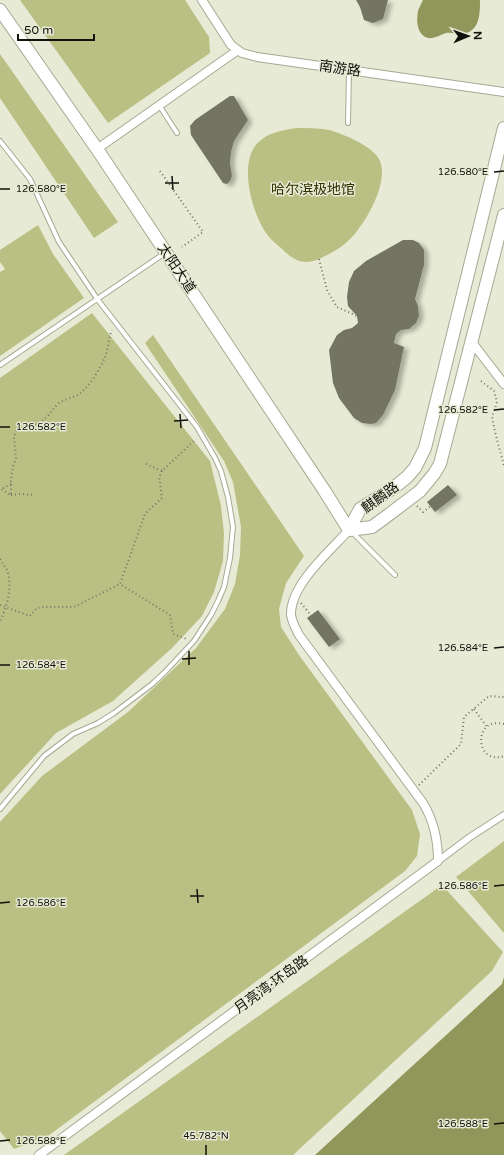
<svg xmlns="http://www.w3.org/2000/svg" width="504" height="1155" font-family="'Varela Round','Noto Sans SC',sans-serif">
  <style>
    .green { fill: #bac084 }
    .water { fill: #91975a }
    .building { fill: #737562; filter: url(#shadow) }
    .lines { fill: none; stroke-linecap: round; stroke-linejoin: round }
    .service-casing { stroke: #a6a994; stroke-width: 6 }
    .pedestrian-casing { stroke: #a6a994; stroke-width: 8 }
    .minor-casing { stroke: #a6a994; stroke-width: 10 }
    .secondary-casing { stroke: #a6a994; stroke-width: 14 }
    .path { stroke: #747668; stroke-width: 2; stroke-dasharray: 1 3; stroke-linecap: butt }
    .service { stroke: #fff; stroke-width: 4 }
    .pedestrian { stroke: #fff; stroke-width: 6 }
    .minor { stroke: #fff; stroke-width: 8 }
    .secondary { stroke: #fff; stroke-width: 12 }
    .ticks { fill: none; stroke: #11120b; stroke-width: 1.5 }
    .labels { text-anchor: middle; stroke-width: 3; stroke-linejoin: round; paint-order: stroke }
    .street-label { font-size: 14px; fill: #11120b; stroke: #e7ead4 }
    .park-label { font-size: 14px; fill: #303301; stroke: #e7ead4 }
    .ticks-label { font-size: 10px; text-anchor: middle; fill: #11120b; stroke: #e7ead4; stroke-width: 3; stroke-linejoin: round; paint-order: stroke }
  </style>
  <defs>
    <filter id="shadow"><feDropShadow dx="4.5" dy="2.5" stdDeviation="2" flood-color="#0004"/></filter>
  </defs>
  <rect width="100%" height="100%" fill="#e7ead4"/>
  <path class="green" d="M 20,0 L 185,0 L 209,37 L 210,53 L 108,123 Z
    M 0,54 L 118,222 L 94,238 L 0,98 Z
    M 296,128 C 307,128 318,128 329,130 C 343,134 374,146 380,161 C 388,181 370,215 357,231 C 349,242 339,249 327,255 C 321,258 314,262 307,262 C 296,262 288,255 281,248 C 275,243 269,238 264,230 C 251,209 237,158 261,140 C 270,132 285,130 296,128 Z
    M 38,225 L 53,254 L 84,298 L 0,356 L 0,272 L 5,269 L 0,262 L 0,250 Z
    M 92,313 L 210,461 L 221,506 L 224,533 L 223,561 L 214,592 L 202,616 L 172,648 L 113,701 L 56,733 L 0,794 L 0,378 Z
    M 153,335 L 304,556 L 286,583 L 279,609 L 281,627 L 299,655 L 412,810 L 420,834 L 417,856 L 405,871 L 48,1136 L 14,1149 L 0,1131 L 0,822 L 42,776 L 128,712 L 196,648 L 225,609 L 235,584 L 240,555 L 241,527 L 233,482 L 224,461 L 145,343 Z
    M 504,841 L 504,933 L 456,877 Z
    M 442,885 L 503,952 L 492,971 L 293,1155 L 64,1155 Z"/>
  <path class="water" d="M 423,0 L 480,0 C 480,14 480,32 462,34 C 456,34 451,32 446,33 C 440,35 434,39 428,38 C 417,35 416,21 418,11 C 419,8 421,4 423,0 Z
    M 504,977 L 504,1155 L 315,1155 L 502,984 Z"/>
  <path class="building" d="M 356,0 L 388,0 L 383,19 L 373,23 L 364,20 L 360,7 Z
    M 230,96 L 234,96 L 248,120 L 234,141 L 231,152 L 230,163 L 232,176 L 230,181 L 227,184 L 223,183 L 191,135 L 190,126 L 195,120 Z
    M 403,240 L 413,240 L 419,243 L 424,250 L 424,265 L 415,299 L 418,306 L 419,316 L 416,323 L 409,329 L 401,330 L 396,334 L 394,343 L 404,347 L 395,390 L 383,415 L 376,423 L 371,424 L 362,423 L 354,418 L 339,398 L 333,383 L 329,350 L 337,335 L 344,330 L 352,328 L 358,323 L 357,316 L 348,306 L 347,297 L 349,282 L 354,271 L 366,261 Z
    M 448,485 L 457,495 L 435,512 L 427,502 Z
    M 318,610 L 340,639 L 329,647 L 307,618 Z"/>
  <g class="lines">
    <defs>
      <path id="service" d="M 159,105 L 177,133
        M 348,123 L 349,70
        M 0,141 L 30,179 L 59,242 L 98,300 L 197,427 L 215,458 L 221,471 L 228,497 L 233,527 L 230,558 L 224,587 L 218,601 L 211,615 L 194,641 L 164,673 L 151,685 L 114,713 L 98,723 L 73,734 L 44,756 L 0,809
        M 0,365 L 165,253
        M 351,531 L 395,575"/>
      <path id="pedestrian" d="M 438,861 L 470,837 L 504,815"/>
      <path id="minor" d="M 202,0 L 231,45 L 242,53 L 257,57 L 504,92
        M 97,149 L 238,50
        M 471,341 L 504,384
        M 39,1155 L 438,861 C 438,839 434,821 423,803 L 299,635 C 296,629 292,622 291,615 C 290,585 330,551 349,530"/>
      <path id="secondary" d="M 0,10 L 97,149 L 324,490 L 349,530
        M 349,530 L 360,509 L 396,486 L 407,477 L 415,468 L 425,448 L 504,128
        M 349,530 L 372,527 L 387,516 L 420,491 L 434,474 L 440,464 L 504,215"/>
    </defs>
    <use href="#service" class="service-casing"/>
    <use href="#pedestrian" class="pedestrian-casing"/>
    <use href="#minor" class="minor-casing"/>
    <use href="#secondary" class="secondary-casing"/>
    <path class="path" d="M 160,171 L 203,232 L 182,247
      M 319,259 L 327,290 L 337,307 L 357,316
      M 481,381 L 494,391 L 497,402 L 492,417 L 495,432 L 504,466
      M 146,464 L 162,471 L 196,439
      M 162,471 L 159,477 L 162,498 L 145,514 L 120,584 L 170,615 L 173,634 L 187,639
      M 11,484 L 1,489 L 11,495 L 11,479 L 13,466 L 16,459 L 14,437 L 16,431 C 25,427 37,425 44,419 C 50,415 53,408 59,403 C 64,400 70,398 76,396 C 88,390 100,369 105,357 C 109,348 108,338 112,330
      M 11,495 L 20,494 L 34,495
      M 417,506 L 423,512 L 447,494
      M 0,559 C 2,563 5,566 7,570 C 13,585 7,608 0,621
      M 301,603 L 329,638
      M 0,605 L 30,616 L 37,608 L 45,607 L 74,607 L 120,584
      M 474,709 L 487,727
      M 504,724 C 472,716 475,766 504,756
      M 419,785 L 461,744 L 464,717 L 489,696 L 504,697"/>
    <use href="#service" class="service"/>
    <use href="#pedestrian" class="pedestrian"/>
    <use href="#minor" class="minor"/>
    <use href="#secondary" class="secondary"/>
  </g>
  <path class="ticks" d="M 494,172 L 504,171M 172,176 L 173,190M 165,183 L 179,183M 0,189 L 10,189M 494,410 L 504,409M 180,414 L 181,428M 174,421 L 188,420M 0,427 L 10,427M 494,648 L 504,647M 189,651 L 189,665M 182,659 L 196,658M 0,665 L 10,665M 494,886 L 504,885M 197,889 L 198,903M 190,896 L 204,896M 0,903 L 10,902M 494,1124 L 504,1123M 0,1141 L 10,1140M 206,1145 L 206,1155"/>
  <g class="labels">
    <g class="street-label">
      <text transform="translate(340 68) rotate(8)" y="5">南游路</text>
      <text transform="translate(177 268) rotate(56)" y="5">太阳大道</text>
      <text transform="translate(380 497) rotate(-36)" y="5">麒麟路</text>
      <text transform="translate(271 984) rotate(-36)" y="5">月亮湾·环岛路</text>
    </g>
    <g class="park-label">
      <text x="313" y="194">哈尔滨极地馆</text>
    </g>
  </g>
  <g class="ticks-label">
    <text x="463" y="175">126.580°E</text>
    <text x="41" y="192">126.580°E</text>
    <text x="463" y="413">126.582°E</text>
    <text x="41" y="430">126.582°E</text>
    <text x="463" y="651">126.584°E</text>
    <text x="41" y="668">126.584°E</text>
    <text x="463" y="889">126.586°E</text>
    <text x="41" y="906">126.586°E</text>
    <text x="463" y="1127">126.588°E</text>
    <text x="206" y="1139">45.782°N</text>
    <text x="41" y="1144">126.588°E</text>
  </g>
  <g transform="translate(468 36) rotate(88)" stroke="#e7ead4" stroke-width="3" paint-order="stroke">
  <path d="M0-3L7 15L0 10L-7 15Z" fill="#11120b"/>
  <text y="-6" font-size="11" font-weight="bold" text-anchor="middle" fill="#11120b">N</text>
  </g>
  <path d="M18 34v6h76v-6" fill="none" stroke="#11120b" stroke-width="2"/>
  <text x="24" y="34" font-size="12" fill="#11120b" stroke="#e7ead4" stroke-width="3" paint-order="stroke">50 m</text>
</svg>
